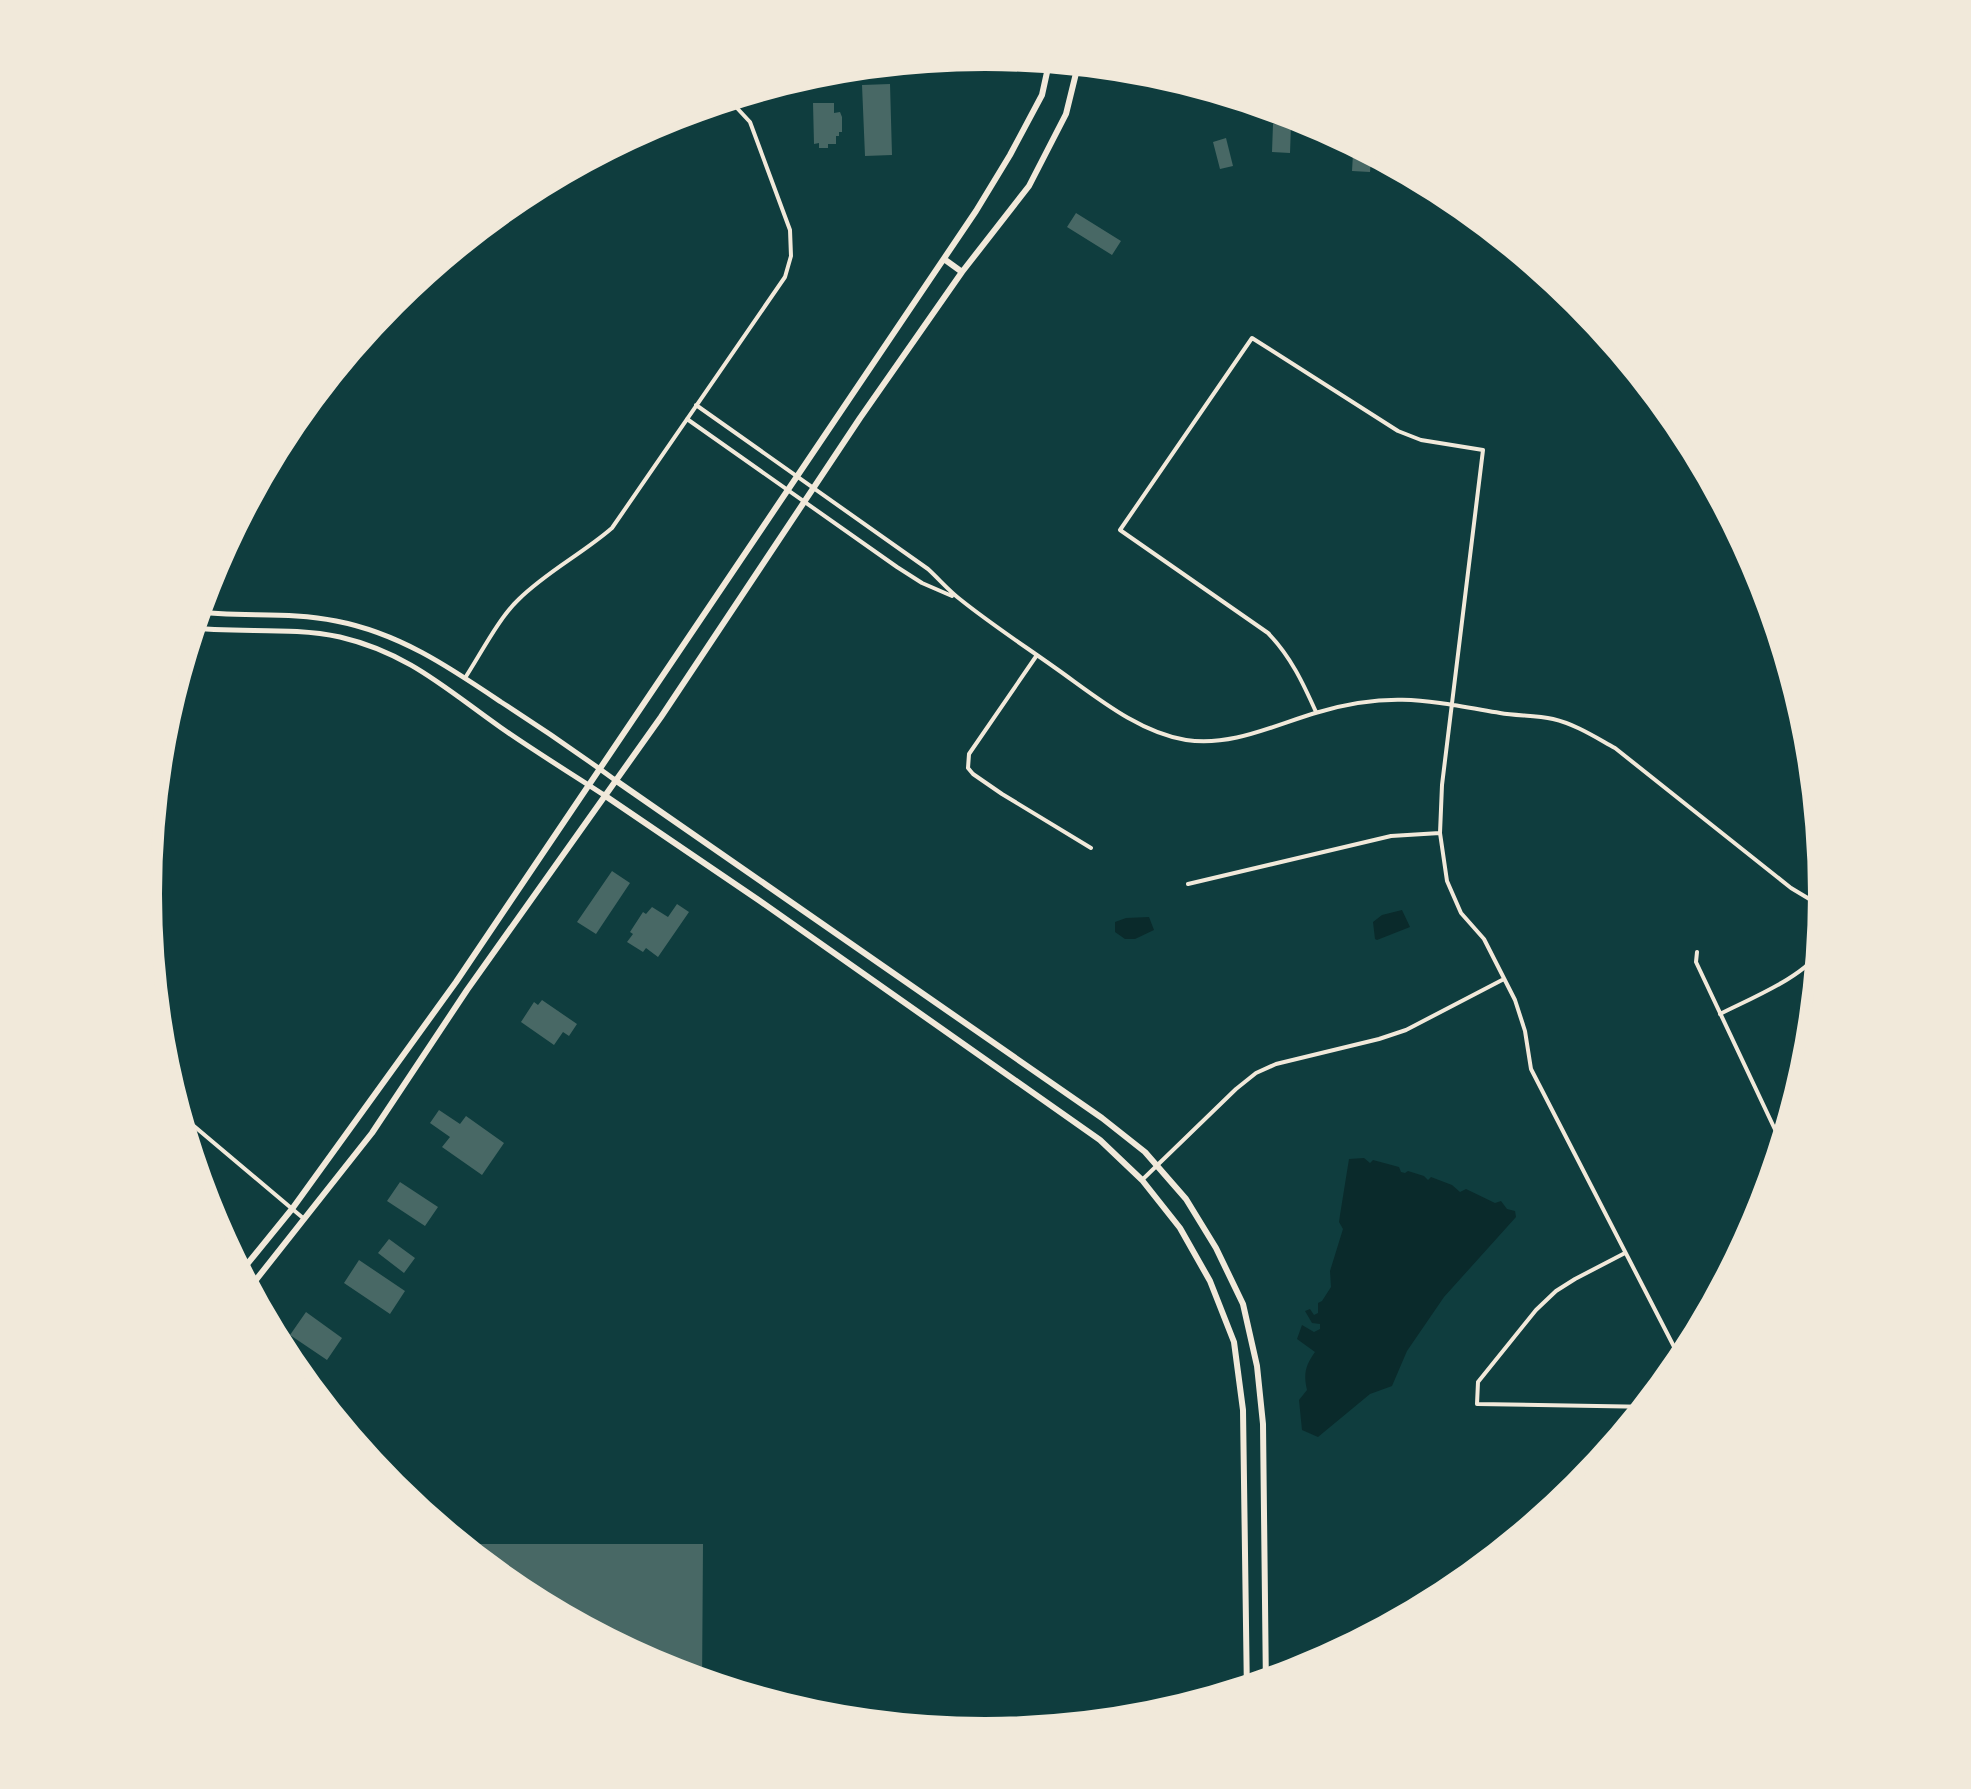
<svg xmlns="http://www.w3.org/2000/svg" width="1971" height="1789" font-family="Overpass,sans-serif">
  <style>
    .water { fill: #0a2a2b }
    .building { fill: #486865 }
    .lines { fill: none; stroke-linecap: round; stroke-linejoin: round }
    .minor { stroke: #f1e9da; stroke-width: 4 }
    .tertiary { stroke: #f1e9da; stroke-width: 5 }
    .secondary { stroke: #f1e9da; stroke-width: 6 }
    .primary { stroke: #f1e9da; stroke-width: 6 }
    .rim { fill: none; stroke: #f1e9da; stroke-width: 12 }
  </style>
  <rect width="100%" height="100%" fill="#0f3d3e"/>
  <path class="water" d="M 1402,910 L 1410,927 L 1377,940 L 1375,939 L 1373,922 L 1382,915 Z
    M 1149,917 L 1154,930 L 1135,939 L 1125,939 L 1115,932 L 1115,922 L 1126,918 Z
    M 1364,1158 L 1370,1163 L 1373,1160 L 1399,1167 L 1401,1172 L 1405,1173 L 1408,1171 L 1424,1176 L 1428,1180 L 1431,1177 L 1452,1185 L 1460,1192 L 1466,1189 L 1495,1203 L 1501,1201 L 1507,1209 L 1515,1211 L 1516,1217 L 1444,1297 L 1407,1351 L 1392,1386 L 1370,1394 L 1318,1437 L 1302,1430 L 1299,1400 L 1307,1390 C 1303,1373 1306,1365 1315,1352 L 1297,1339 L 1302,1325 L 1314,1332 L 1320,1329 L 1320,1324 L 1312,1323 L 1305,1311 L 1310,1309 L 1314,1315 L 1318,1313 L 1318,1303 L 1322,1301 L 1331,1287 L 1330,1271 L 1343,1229 L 1339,1222 L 1340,1215 L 1349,1159 Z"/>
  <path class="building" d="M 890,84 L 892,155 L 865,156 L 862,85 Z
    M 813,103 L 834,103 L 834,113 L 840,112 L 842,117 L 842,132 L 839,132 L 839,136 L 836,136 L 836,144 L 828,144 L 828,148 L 819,148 L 819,143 L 814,144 Z
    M 1273,124 L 1291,125 L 1290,153 L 1272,152 Z
    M 1354,136 L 1372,145 L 1370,172 L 1352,171 Z
    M 1226,138 L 1233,166 L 1220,169 L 1213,142 Z
    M 1076,213 L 1121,241 L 1112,255 L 1067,227 Z
    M 612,871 L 630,883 L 596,934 L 577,922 Z
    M 677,904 L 689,912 L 658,957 L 646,948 L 643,952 L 627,942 L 633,934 L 630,932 L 643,912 L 646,914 L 652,907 L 668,917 Z
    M 542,1000 L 577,1024 L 569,1036 L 563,1032 L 554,1045 L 521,1022 L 534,1002 L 538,1005 Z
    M 439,1110 L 460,1124 L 466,1116 L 504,1143 L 482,1175 L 442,1147 L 450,1137 L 430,1123 Z
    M 400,1182 L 438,1207 L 425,1226 L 387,1201 Z
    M 389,1239 L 415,1258 L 404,1273 L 378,1253 Z
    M 359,1260 L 405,1291 L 390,1314 L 344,1283 Z
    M 306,1312 L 342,1338 L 327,1360 L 290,1335 Z
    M 297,1383 L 322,1400 L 316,1408 L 297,1384 Z
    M 448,1544 L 703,1544 L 702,1689 L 661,1677 L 514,1598 Z"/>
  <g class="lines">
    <path class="minor" d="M 696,405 L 928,569 C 939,579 949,591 961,600 C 991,624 1023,645 1054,667 C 1094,695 1137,732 1186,740 C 1233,747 1276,724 1319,712 C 1391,691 1429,701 1500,713 C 1517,716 1536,715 1553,719 C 1575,724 1595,737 1615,748 L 1791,888 L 1816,903 L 1831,908
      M 687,419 L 897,567 L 922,583 L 952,596
      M 1037,655 L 969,754 L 968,768 L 973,774 L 1002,794 L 1091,848
      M 465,678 C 480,655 499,618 518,600 C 546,572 582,554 612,528 L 785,277 L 791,256 L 790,230 L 750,122 L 723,93
      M 1316,712 C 1303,683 1291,657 1268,633 L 1120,530 L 1252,338 L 1398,431 L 1421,440 L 1483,450 L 1442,785 L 1440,833 L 1447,881 L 1461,913 L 1484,939 L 1515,1000 L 1525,1031 L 1531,1069 L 1686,1370
      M 1188,884 L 1391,836 L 1440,833
      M 1697,952 L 1696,962 L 1787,1155
      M 1720,1014 C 1749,999 1807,976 1822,948 C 1829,935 1829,922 1831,908
      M 169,1105 L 303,1218
      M 1142,1180 L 1236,1089 L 1256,1073 L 1276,1064 L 1379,1039 L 1406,1030 L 1504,979
      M 1625,1253 L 1575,1279 L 1556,1291 L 1536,1310 L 1478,1382 L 1477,1404 L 1655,1407"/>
    <path class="tertiary" d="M 191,611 C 239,618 288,611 336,621 C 399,633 449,667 501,702 C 540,727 578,753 615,780
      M 186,627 C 237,634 289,626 340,637 C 408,653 446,689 500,727 C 534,751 569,772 604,795"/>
    <path class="secondary" d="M 615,780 L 1102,1118 L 1145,1152 L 1186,1199 L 1216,1248 L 1243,1304 L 1257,1366 L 1263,1424 L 1266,1690
      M 604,795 L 760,901 L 1100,1140 L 1142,1180 L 1180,1228 L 1210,1281 L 1234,1342 L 1243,1410 L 1247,1696"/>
    <path class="primary" d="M 944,259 L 962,272
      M 235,1279 L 292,1209 L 456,982 L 976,211 L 1010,155 L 1042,95 L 1051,54
      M 244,1295 L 372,1133 L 467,990 L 661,717 L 860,418 L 962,272 L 1029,186 L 1066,114 L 1080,57"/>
  </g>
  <path d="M0 0H1971V1789H0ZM156 894a829 829 0 1 1 1658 0a829 829 0 1 1-1658 0Z" fill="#f1e9da" fill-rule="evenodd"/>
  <path class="rim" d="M156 894a829 829 0 1 1 1658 0a829 829 0 1 1-1658 0Z"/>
</svg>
